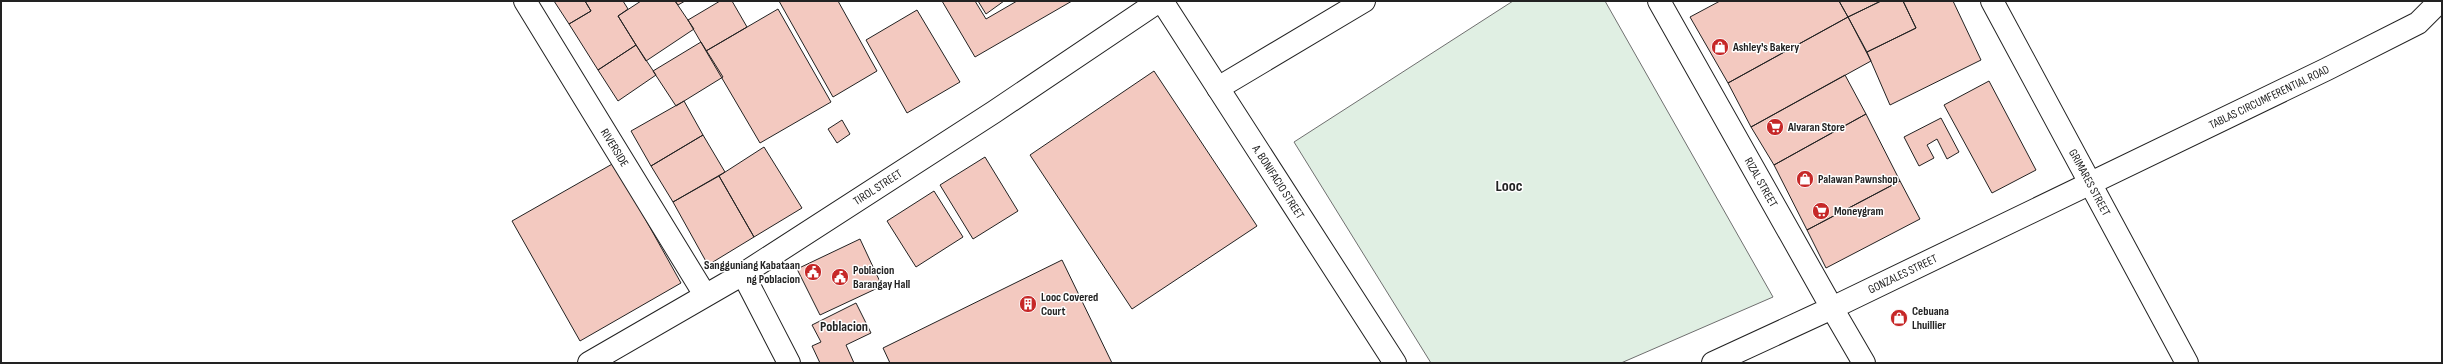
<svg xmlns="http://www.w3.org/2000/svg" width="2443" height="364" font-family="'Sofia Sans Condensed',sans-serif">
  <style>
    .green { fill: #e0efe3; stroke: #6f6f6f }
    .building { fill: #f3c9c0; stroke: #222 }
    .lines { fill: none; stroke-linecap: round; stroke-linejoin: round }
    .minor-casing { stroke: #222; stroke-width: 24 }
    .major-casing { stroke: #222; stroke-width: 24 }
    .minor { stroke: #fff; stroke-width: 22 }
    .major { stroke: #fff; stroke-width: 22 }
    .labels { text-anchor: middle; stroke-width: 3; stroke-linejoin: round; paint-order: stroke }
    .poi-label { font-size: 12px; font-weight: bold; fill: #222; stroke: #fff; text-anchor: start }
    .street-label { font-size: 12px; fill: #222; stroke: #fff }
    .quarter-label { font-size: 14px; font-weight: bold; fill: #222; stroke: #fff }
    .district-label { font-size: 16px; font-weight: bold; fill: #222; stroke: #fff }
  </style>
  <rect width="100%" height="100%" fill="#fff"/>
  <path class="green" d="M 1513,1 L 1605,1 L 1773,297 L 1621,363 L 1431,363 L 1294,142 Z"/>
  <path class="building" d="M 554,1 L 585,1 L 591,11 L 569,24 Z
    M 585,1 L 623,1 L 628,9 L 618,16 L 636,45 L 598,70 L 569,24 L 591,11 Z
    M 641,1 L 675,1 L 694,29 L 646,61 L 618,16 Z
    M 675,1 L 685,1 L 678,5 Z
    M 720,1 L 732,1 L 747,27 L 706,51 L 688,20 Z
    M 779,1 L 838,1 L 877,71 L 833,97 Z
    M 942,1 L 975,1 L 986,19 L 1017,1 L 1072,1 L 975,57 Z
    M 978,1 L 1004,1 L 986,14 Z
    M 1720,1 L 1839,1 L 1848,17 L 1728,83 L 1690,17 Z
    M 1839,1 L 1881,1 L 1848,17 Z
    M 1881,1 L 1903,1 L 1916,28 L 1867,52 L 1848,17 Z
    M 1903,1 L 1953,1 L 1981,60 L 1890,105 L 1867,52 L 1916,28 Z
    M 778,9 L 831,102 L 760,143 L 706,51 Z
    M 917,10 L 960,82 L 907,113 L 866,40 Z
    M 1848,17 L 1871,61 L 1751,127 L 1728,83 Z
    M 701,42 L 723,77 L 676,106 L 653,71 Z
    M 636,45 L 656,75 L 618,101 L 598,70 Z
    M 1154,71 L 1257,226 L 1132,309 L 1030,155 Z
    M 1845,75 L 1866,114 L 1774,165 L 1751,127 Z
    M 1989,81 L 2036,170 L 1992,193 L 1944,105 Z
    M 684,101 L 703,135 L 651,166 L 631,131 Z
    M 1866,114 L 1900,181 L 1807,230 L 1774,165 Z
    M 1941,118 L 1959,152 L 1947,159 L 1937,139 L 1927,145 L 1934,158 L 1919,166 L 1904,137 Z
    M 842,120 L 850,134 L 837,143 L 828,129 Z
    M 703,135 L 725,172 L 673,202 L 651,166 Z
    M 764,147 L 802,208 L 754,237 L 719,176 Z
    M 985,157 L 1018,211 L 973,239 L 940,185 Z
    M 614,163 L 681,283 L 580,341 L 512,221 Z
    M 719,176 L 754,237 L 708,265 L 673,202 Z
    M 1900,181 L 1920,219 L 1826,268 L 1807,230 Z
    M 934,191 L 963,237 L 916,267 L 887,221 Z
    M 860,239 L 882,286 L 820,315 L 797,269 Z
    M 1062,260 L 1112,363 L 890,363 L 883,348 Z
    M 856,303 L 871,333 L 846,345 L 854,363 L 820,363 L 812,346 L 821,342 L 812,325 Z"/>
  <g class="lines">
    <defs>
      <g id="minor">
        <path id="s1" d="M 525,1 L 705,295"/>
        <path id="s2" d="M 1162,1 L 1395,363"/>
        <path id="s3" d="M 1659,1 L 1832,308 L 1713,363"/>
        <path id="s4" d="M 1992,1 L 2187,363"/>
        <path d="M 1218,88 L 1364,1"/>
        <path d="M 743,274 L 789,363"/>
        <path id="s5" d="M 589,363 L 743,274 L 994,112 L 1159,1"/>
      </g>
      <g id="major">
        <path id="s6" d="M 1864,363 L 1832,308 L 2327,69 L 2418,23 L 2440,1"/>
      </g>
    </defs>
    <use href="#minor" class="minor-casing"/>
    <use href="#major" class="major-casing"/>
    <use href="#minor" class="minor"/>
    <use href="#major" class="major"/>
  </g>
  <defs>
    <symbol id="shop-disc" viewBox="-11 -11 22 22"><circle r="9.5" fill="#c62828" stroke="#fff"/><path d="M-5-2.5h2.3a2.7 3.5 0 0 1 5.4 0H5L5.5 6h-11ZM-1.5-2.5h3a1.5 2.3 0 0 0-3 0Z" fill="#fff"/></symbol>
    <symbol id="supermarket-disc" viewBox="-11 -11 22 22"><circle r="9.5" fill="#c62828" stroke="#fff"/><path d="M-6-5.5h2.5l.6 2H6L4.5 2H-2.5L-4.4-4H-6ZM-1.5 3.2a1.3 1.3 0 1 0 .1 0ZM3 3.2a1.3 1.3 0 1 0 .1 0Z" fill="#fff"/></symbol>
    <symbol id="civic-disc" viewBox="-11 -11 22 22"><circle r="9.5" fill="#c62828" stroke="#fff"/><path d="M-.6-6.5H3V-4.5H.6V-3L4-1V1h2V6H-6V1h2V-1L-.6-3ZM-1.2 2.5V6h2.4V2.5Z" fill="#fff"/></symbol>
    <symbol id="building-disc" viewBox="-11 -11 22 22"><circle r="9.5" fill="#c62828" stroke="#fff"/><path d="M-4-6H4V6H1V3H-1V6H-4ZM-2.5-4.3h1.7v1.8h-1.7ZM.8-4.3h1.7v1.8H.8ZM-2.5-1h1.7V.8h-1.7ZM.8-1h1.7V.8H.8Z" fill="#fff"/></symbol>
  </defs>
  <g fill-rule="evenodd">
    <use href="#shop-disc" x="1710" y="37" width="20" height="20"/>
    <use href="#supermarket-disc" x="1765" y="117" width="20" height="20"/>
    <use href="#shop-disc" x="1795" y="169" width="20" height="20"/>
    <use href="#supermarket-disc" x="1811" y="201" width="20" height="20"/>
    <use href="#civic-disc" x="803" y="262" width="20" height="20"/>
    <use href="#civic-disc" x="830" y="267" width="20" height="20"/>
    <use href="#building-disc" x="1018" y="294" width="20" height="20"/>
    <use href="#shop-disc" x="1889" y="308" width="20" height="20"/>
  </g>
  <g class="labels">
    <g class="poi-label">
      <text x="1733" y="51">Ashley's Bakery</text>
      <text x="1788" y="131">Alvaran Store</text>
      <text x="1818" y="183">Palawan Pawnshop</text>
      <text x="1834" y="215">Moneygram</text>
      <text x="800" y="269" text-anchor="end">Sangguniang Kabataan<tspan x="800" dy="14">ng Poblacion</tspan></text>
      <text x="853" y="274">Poblacion<tspan x="853" dy="14">Barangay Hall</tspan></text>
      <text x="1041" y="301">Looc Covered<tspan x="1041" dy="14">Court</tspan></text>
      <text x="1912" y="315">Cebuana<tspan x="1912" dy="14">Lhuillier</tspan></text>
    </g>
    <g class="street-label">
      <text dy="4" stroke="none"><textPath href="#s6" startOffset="549">TABLAS CIRCUMFERENTIAL ROAD</textPath></text>
      <text dy="4" stroke="none"><textPath href="#s1" startOffset="172">RIVERSIDE</textPath></text>
      <text dy="4" stroke="none"><textPath href="#s4" startOffset="206">GRIMARES STREET</textPath></text>
      <text dy="4" stroke="none"><textPath href="#s2" startOffset="215">A. BONIFACIO STREET</textPath></text>
      <text dy="4" stroke="none"><textPath href="#s3" startOffset="208">RIZAL STREET</textPath></text>
      <text dy="4" stroke="none"><textPath href="#s5" startOffset="338">TIROL STREET</textPath></text>
      <text dy="4" stroke="none"><textPath href="#s6" startOffset="142">GONZALES STREET</textPath></text>
    </g>
    <g class="quarter-label">
      <text x="844" y="331">Poblacion</text>
    </g>
    <g class="district-label">
      <text x="1509" y="191">Looc</text>
    </g>
  </g>
  <rect width="2443" height="364" fill="none" stroke="#222222" stroke-width="4"/>
</svg>
